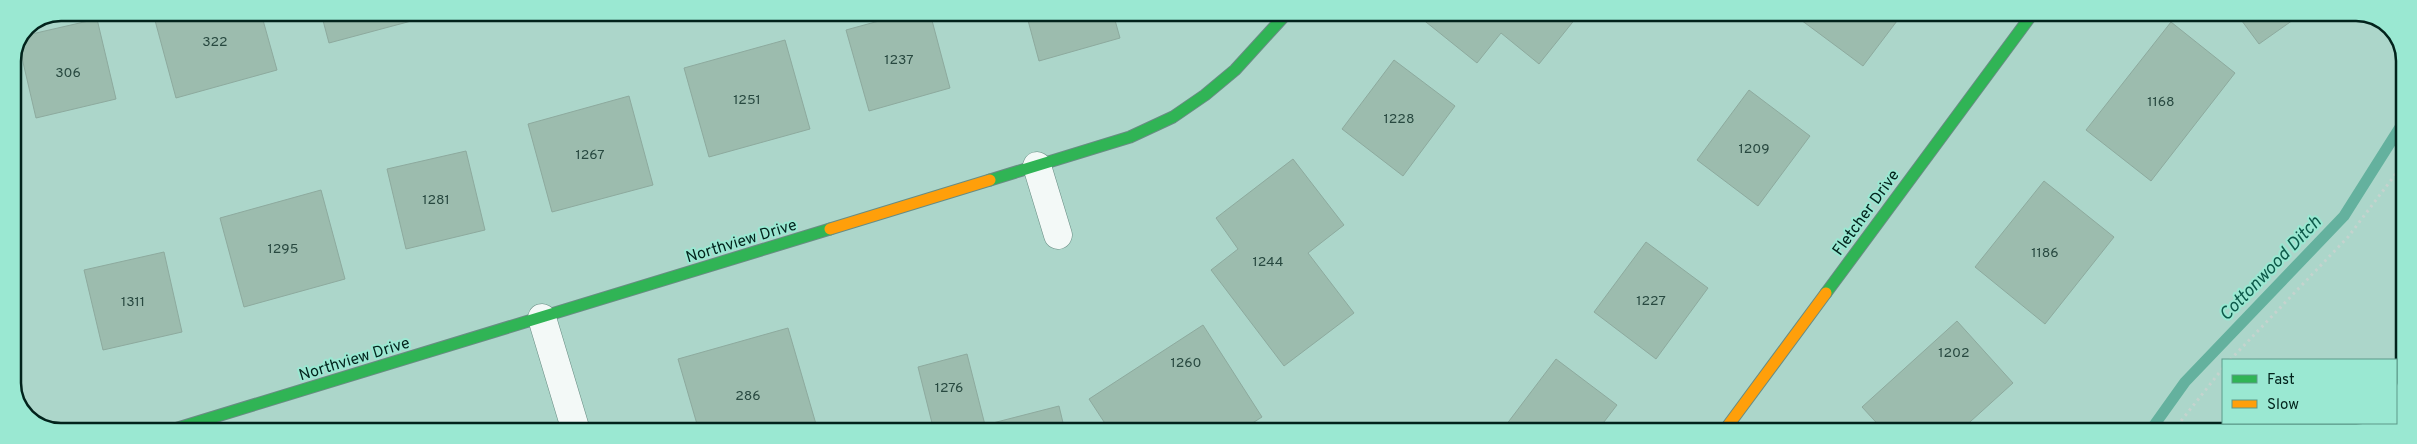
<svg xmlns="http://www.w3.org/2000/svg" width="2417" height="444" font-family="Overpass,sans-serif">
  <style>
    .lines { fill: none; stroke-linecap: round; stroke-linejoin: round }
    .stream { stroke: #64b19e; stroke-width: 11 }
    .building { fill: #9cbcae; stroke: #8daa9e }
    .street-casing { stroke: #688c83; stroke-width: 29 }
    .fast-casing { stroke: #688c83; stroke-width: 13 }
    .slow-casing { stroke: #688c83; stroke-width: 13 }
    .path { stroke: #c5d3ce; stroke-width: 3; stroke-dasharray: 2.5 4; stroke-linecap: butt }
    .street { stroke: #f3f9f7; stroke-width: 28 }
    .fast { stroke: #30b455; stroke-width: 11 }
    .slow { stroke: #ff9f0a; stroke-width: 11 }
    .labels { text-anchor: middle; stroke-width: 4; stroke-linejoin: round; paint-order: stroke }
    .number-label { font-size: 14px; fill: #284940 }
    .street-label { font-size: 16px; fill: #02231c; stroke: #9ae8d2 }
    .water-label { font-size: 18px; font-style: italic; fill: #0d5a4a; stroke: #9ae8d2 }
    .rim { fill: none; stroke: #02231c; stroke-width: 2.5 }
  </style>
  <rect width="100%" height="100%" fill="#acd6ca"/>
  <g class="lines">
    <path class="stream" d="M 2150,431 L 2185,382 L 2344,216 L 2404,121"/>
  </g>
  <path class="building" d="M 153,13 L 261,13 L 277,70 L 176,98 Z
    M 321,13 L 429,13 L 430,16 L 329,43 Z
    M 908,13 L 930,13 L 950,88 L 869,111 L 846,30 Z
    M 1026,13 L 1113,13 L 1120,38 L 1039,61 Z
    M 1417,13 L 1580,13 L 1539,64 L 1501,33 L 1477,63 L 1416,14 Z
    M 1807,13 L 1903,13 L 1863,66 L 1801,20 Z
    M 2236,13 L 2303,13 L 2259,44 Z
    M 97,19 L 116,99 L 36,118 L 19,45 L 23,36 Z
    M 2171,22 L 2235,73 L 2151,181 L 2086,130 Z
    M 785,40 L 810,129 L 709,157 L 684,68 Z
    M 1394,60 L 1455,106 L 1403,176 L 1342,129 Z
    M 1749,90 L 1810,136 L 1758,206 L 1697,160 Z
    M 629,96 L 653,185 L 552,212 L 528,124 Z
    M 466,151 L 485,230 L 406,249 L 387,169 Z
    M 1293,159 L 1344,225 L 1308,253 L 1354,313 L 1284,366 L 1211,270 L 1238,249 L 1216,218 Z
    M 2044,181 L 2114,237 L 2045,324 L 1975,267 Z
    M 321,190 L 345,279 L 244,307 L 220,218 Z
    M 1646,242 L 1708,288 L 1656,359 L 1594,312 Z
    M 164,252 L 182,332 L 103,350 L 84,270 Z
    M 1957,321 L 2013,383 L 1960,431 L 1884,431 L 1862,407 Z
    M 1203,325 L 1262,417 L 1240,431 L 1110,431 L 1089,399 Z
    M 788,328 L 818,431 L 699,431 L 678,359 Z
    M 967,354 L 985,425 L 1059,406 L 1065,431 L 934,431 L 918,367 Z
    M 1556,359 L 1617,405 L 1597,431 L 1506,431 L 1503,429 Z"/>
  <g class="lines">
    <defs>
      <path id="street" d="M 1037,166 L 1058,235
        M 542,318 L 576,431"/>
      <path id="fast" d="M 990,180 L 1130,137 L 1173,117 L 1205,95 L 1235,70 L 1287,13
        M 1826,293 L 2033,13
        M 168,431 L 830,229"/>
      <path id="slow" d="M 830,229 L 990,180
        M 1724,431 L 1826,293"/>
    </defs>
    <use href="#street" class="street-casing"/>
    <use href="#fast" class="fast-casing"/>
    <use href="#slow" class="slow-casing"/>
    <path class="path" d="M 2230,360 L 2348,237 L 2404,163
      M 2173,431 L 2223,368"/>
    <use href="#street" class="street"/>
    <use href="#fast" class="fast"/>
    <use href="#slow" class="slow"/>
  </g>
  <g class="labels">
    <g class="number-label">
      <text x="215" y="46">322</text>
      <text x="899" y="64">1237</text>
      <text x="68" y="77">306</text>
      <text x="747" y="104">1251</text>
      <text x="2161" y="106">1168</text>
      <text x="1399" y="123">1228</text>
      <text x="1754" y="153">1209</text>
      <text x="590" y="159">1267</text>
      <text x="436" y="204">1281</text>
      <text x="283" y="253">1295</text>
      <text x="2045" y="257">1186</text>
      <text x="1268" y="266">1244</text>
      <text x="1651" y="305">1227</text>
      <text x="133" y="306">1311</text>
      <text x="1954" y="357">1202</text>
      <text x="1186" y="367">1260</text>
      <text x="949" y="392">1276</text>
      <text x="748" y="400">286</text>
    </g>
    <g class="street-label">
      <text transform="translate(1865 212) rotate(-54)" y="6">Fletcher Drive</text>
      <text transform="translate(741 240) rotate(-17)" y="6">Northview Drive</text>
      <text transform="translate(354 358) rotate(-17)" y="6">Northview Drive</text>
    </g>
    <g class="water-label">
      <text transform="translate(2270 268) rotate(-46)" y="6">Cottonwood Ditch</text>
    </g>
  </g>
  <path d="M0 0H2417V444H0ZM61 21H2356A40 40 0 0 1 2396 61V383A40 40 0 0 1 2356 423H61A40 40 0 0 1 21 383V61A40 40 0 0 1 61 21Z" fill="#9ae8d2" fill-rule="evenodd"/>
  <path class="rim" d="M61 21H2356A40 40 0 0 1 2396 61V383A40 40 0 0 1 2356 423H61A40 40 0 0 1 21 383V61A40 40 0 0 1 61 21Z"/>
  <rect x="2222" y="359" width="175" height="65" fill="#9ae8d2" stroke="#5d9989"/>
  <rect x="2232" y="375" width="25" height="8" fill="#30b455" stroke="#5d9989"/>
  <text x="2267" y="384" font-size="15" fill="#02231c">Fast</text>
  <rect x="2232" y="400" width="25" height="8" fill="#ff9f0a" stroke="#5d9989"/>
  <text x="2267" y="409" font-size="15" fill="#02231c">Slow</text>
</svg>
